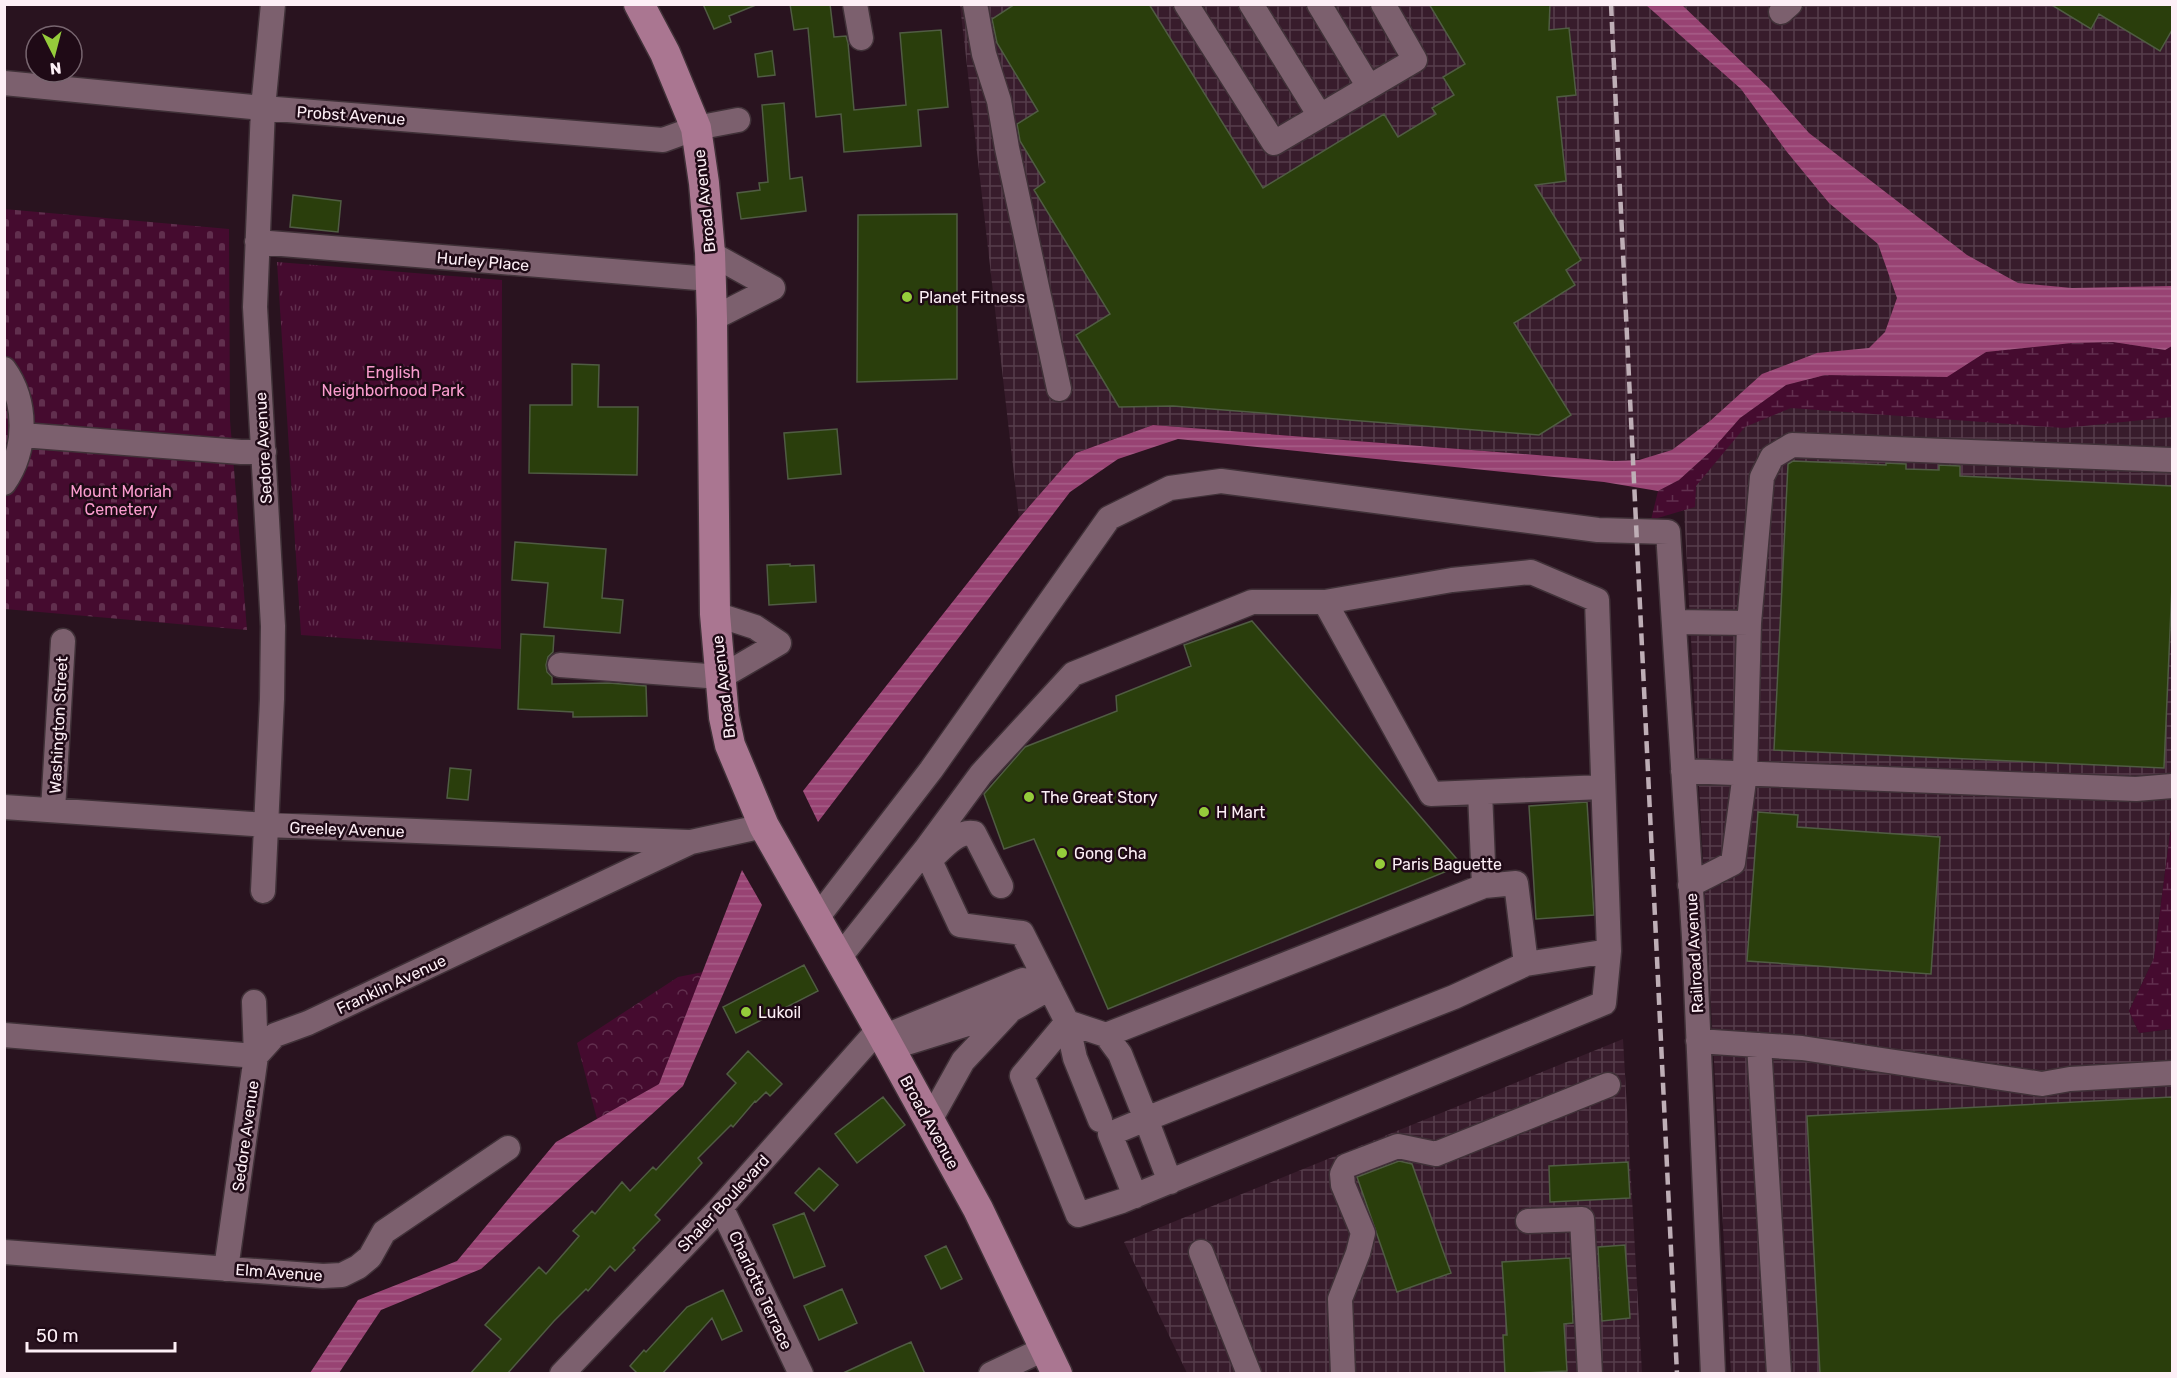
<svg xmlns="http://www.w3.org/2000/svg" width="2177" height="1378" font-family="Rubik,sans-serif">
  <style>
    .industrial { fill: url(#industrial-grid) }
    .forest { fill: url(#forest-crowns) }
    .wetland { fill: url(#wetland-marsh) }
    .cemetery { fill: url(#cemetery-stones) }
    .park { fill: url(#park-tufts) }
    .water { fill: url(#water-rules) }
    .building { fill: #2a3e0c; stroke: #505c43; stroke-width: 1.5 }
    .lines { fill: none; stroke-linecap: round; stroke-linejoin: round }
    .minor-casing { stroke: #403138; stroke-width: 27 }
    .major-casing { stroke: #403138; stroke-width: 33 }
    .minor { stroke: #7c606e; stroke-width: 24 }
    .major { stroke: #aa7691; stroke-width: 30 }
    .rail { stroke: #beaeb6; stroke-width: 4.5; stroke-dasharray: 12 6; stroke-linecap: butt }
    .poi-dot { fill: #95cc3b; stroke: #1f0a16; stroke-width: 2 }
    .labels { text-anchor: middle; stroke-width: 5; stroke-linejoin: round; paint-order: stroke }
    .street-label { font-size: 16px; fill: #fdeff6; stroke: #1f0a16 }
    .poi-label { font-size: 16px; fill: #fdeff6; stroke: #1f0a16; text-anchor: start }
    .park-label { font-size: 16px; fill: #fa9cce; stroke: #1f0a16 }
  </style>
  <defs>
    <pattern id="industrial-grid" width="8" height="8" patternUnits="userSpaceOnUse" patternTransform="scale(1.5)"><rect width="8" height="8" fill="#381c2c"/><path d="M0 4h8M4 0v8" fill="none" stroke="#563d4b"/></pattern>
    <pattern id="forest-crowns" width="20" height="18" patternUnits="userSpaceOnUse" patternTransform="scale(1.5)"><rect width="20" height="18" fill="#450b2f"/><path d="M2 6a3 3 0 1 1 6 0M12 15a3 3 0 1 1 6 0" fill="none" stroke="#612f4e"/></pattern>
    <pattern id="wetland-marsh" width="20" height="14" patternUnits="userSpaceOnUse" patternTransform="scale(1.5)"><rect width="20" height="14" fill="#450b2f"/><path d="M1 5h8M5 5V1M11 12h8M15 12V8" fill="none" stroke="#612f4e"/></pattern>
    <pattern id="cemetery-stones" width="16" height="16" patternUnits="userSpaceOnUse" patternTransform="scale(1.5)"><rect width="16" height="16" fill="#450b2f"/><path d="M2 7V4a2 2 0 0 1 4 0v3zM10 15v-3a2 2 0 0 1 4 0v3z" fill="#612f4e"/></pattern>
    <pattern id="park-tufts" width="24" height="20" patternUnits="userSpaceOnUse" patternTransform="scale(1.5)"><rect width="24" height="20" fill="#450b2f"/><path d="M3 7l-1-3M5 7V3M7 7l1-3M15 17l-1-3M17 17v-4M19 17l1-3" fill="none" stroke="#612f4e"/></pattern>
    <pattern id="water-rules" width="6" height="5" patternUnits="userSpaceOnUse" patternTransform="scale(1.5)"><rect width="6" height="5" fill="#984373"/><path d="M0 2.5h6" fill="none" stroke="#a75e88"/></pattern>
  </defs>
  <rect width="100%" height="100%" fill="#29131f"/>
  <path class="industrial" d="M 960,5 L 2172,5 L 2172,829 L 2170,833 L 2154,958 L 2129,1011 L 2139,1033 L 2172,1029 L 2172,1373 L 1731,1373 L 1683,492 L 1710,453 L 1613,461 L 1153,425 L 1076,453 L 1019,518 Z
    M 1623,1039 L 1642,1373 L 1187,1373 L 1124,1242 Z"/>
  <path class="forest" d="M 703,972 L 659,1084 L 597,1119 L 577,1043 L 678,977 Z"/>
  <path class="wetland" d="M 2113,342 L 2165,350 L 2172,346 L 2172,417 L 2064,428 L 1791,408 L 1745,427 L 1696,486 L 1695,507 L 1651,520 L 1658,491 L 1679,480 L 1710,452 L 1740,418 L 1786,385 L 1825,375 L 1946,377 L 1986,352 L 2072,343 Z
    M 2172,829 L 2172,1029 L 2139,1033 L 2129,1011 L 2154,958 L 2170,833 Z"/>
  <path class="cemetery" d="M 4,209 L 229,229 L 230,420 L 247,630 L 5,609 Z"/>
  <path class="park" d="M 277,262 L 502,280 L 501,649 L 301,635 Z"/>
  <path class="water" d="M 1646,5 L 1682,5 L 1769,88 L 1809,133 L 1967,255 L 2018,283 L 2072,288 L 2172,286 L 2172,346 L 2165,350 L 2113,342 L 2072,343 L 1986,352 L 1947,377 L 1825,375 L 1786,385 L 1740,418 L 1710,452 L 1679,480 L 1658,491 L 1604,482 L 1178,439 L 1118,459 L 1070,492 L 818,822 L 803,791 L 1019,518 L 1076,453 L 1153,425 L 1613,461 L 1639,460 L 1672,450 L 1710,421 L 1762,374 L 1817,353 L 1869,348 L 1885,332 L 1897,298 L 1878,244 L 1829,203 L 1787,152 L 1741,89 Z
    M 742,870 L 762,905 L 683,1086 L 481,1269 L 381,1310 L 339,1373 L 310,1373 L 358,1300 L 457,1261 L 556,1142 L 659,1084 Z"/>
  <path class="building" d="M 703,4 L 756,4 L 756,5 L 729,16 L 731,22 L 714,29 Z
    M 790,4 L 830,4 L 834,37 L 846,36 L 848,43 L 854,110 L 906,105 L 900,33 L 941,30 L 948,107 L 918,110 L 921,146 L 844,152 L 841,114 L 816,117 L 808,28 L 794,30 Z
    M 1015,4 L 1149,4 L 1263,188 L 1384,114 L 1398,137 L 1436,114 L 1432,108 L 1454,95 L 1443,77 L 1465,64 L 1429,4 L 1550,4 L 1549,30 L 1569,28 L 1576,95 L 1557,97 L 1566,181 L 1535,185 L 1581,260 L 1566,270 L 1575,285 L 1514,323 L 1571,415 L 1539,435 L 1173,406 L 1119,407 L 1076,335 L 1110,314 L 1034,190 L 1045,182 L 1020,141 L 1017,124 L 1038,111 L 997,43 L 992,19 Z
    M 2050,4 L 2172,4 L 2172,30 L 2160,51 L 2099,14 L 2091,29 Z
    M 772,51 L 775,75 L 758,77 L 755,54 Z
    M 784,103 L 790,179 L 802,177 L 806,211 L 741,219 L 737,193 L 760,190 L 759,183 L 768,182 L 762,105 Z
    M 293,195 L 341,201 L 338,232 L 290,227 Z
    M 957,214 L 957,379 L 857,382 L 858,215 Z
    M 572,364 L 599,365 L 598,407 L 638,407 L 637,475 L 529,473 L 530,405 L 572,405 Z
    M 837,429 L 841,474 L 788,479 L 784,433 Z
    M 1793,461 L 1886,465 L 1886,463 L 1906,464 L 1906,469 L 1939,470 L 1939,465 L 1960,466 L 1960,476 L 2172,486 L 2172,586 L 2164,768 L 1774,750 L 1788,464 Z
    M 515,542 L 606,549 L 602,598 L 623,600 L 620,633 L 544,627 L 548,583 L 512,580 Z
    M 790,564 L 790,566 L 814,565 L 816,602 L 769,605 L 767,565 Z
    M 1252,621 L 1462,865 L 1108,1009 L 1034,839 L 1004,849 L 984,794 L 1025,747 L 1117,711 L 1116,696 L 1191,666 L 1184,645 Z
    M 521,634 L 554,636 L 553,652 L 548,657 L 546,665 L 547,672 L 552,677 L 552,684 L 609,683 L 646,686 L 647,716 L 573,717 L 573,712 L 518,709 Z
    M 450,768 L 471,770 L 468,800 L 447,798 Z
    M 1587,802 L 1594,915 L 1536,919 L 1529,806 Z
    M 1758,812 L 1798,815 L 1797,827 L 1940,837 L 1931,974 L 1747,961 Z
    M 804,965 L 818,991 L 736,1033 L 723,1007 Z
    M 748,1051 L 782,1084 L 770,1096 L 766,1092 L 756,1102 L 755,1101 L 733,1127 L 731,1125 L 698,1158 L 702,1163 L 655,1215 L 660,1220 L 633,1248 L 635,1250 L 615,1271 L 610,1266 L 588,1291 L 586,1289 L 554,1321 L 507,1374 L 470,1374 L 501,1339 L 485,1325 L 539,1267 L 546,1274 L 579,1236 L 573,1231 L 592,1211 L 595,1214 L 622,1182 L 630,1191 L 653,1167 L 656,1170 L 736,1083 L 727,1074 Z
    M 883,1097 L 905,1125 L 857,1163 L 835,1134 Z
    M 2172,1097 L 2172,1374 L 1820,1374 L 1807,1116 Z
    M 1399,1161 L 1412,1164 L 1451,1273 L 1397,1292 L 1357,1177 Z
    M 1628,1162 L 1630,1198 L 1550,1202 L 1549,1166 Z
    M 819,1168 L 838,1185 L 814,1211 L 795,1193 Z
    M 804,1213 L 825,1266 L 794,1278 L 773,1225 Z
    M 1625,1245 L 1630,1318 L 1602,1321 L 1598,1247 Z
    M 946,1246 L 962,1279 L 941,1289 L 925,1256 Z
    M 1570,1258 L 1573,1323 L 1564,1324 L 1567,1371 L 1505,1374 L 1503,1335 L 1507,1335 L 1502,1262 Z
    M 842,1289 L 857,1323 L 819,1340 L 804,1306 Z
    M 723,1290 L 742,1331 L 722,1340 L 712,1318 L 662,1374 L 638,1374 L 630,1366 L 644,1350 L 646,1352 L 687,1307 Z
    M 911,1342 L 925,1374 L 841,1374 L 895,1349 Z"/>
  <g class="lines">
    <defs>
      <path id="minor" d="M 855,4 L 861,38
        M 975,4 L 984,54 L 999,101 L 1007,148 L 1059,389
        M 1186,4 L 1274,143 L 1415,60 L 1383,4
        M 1251,4 L 1320,116
        M 1319,4 L 1369,87
        M 1781,12 L 1790,4
        M 4,83 L 263,108 L 663,140 L 696,128 L 738,120
        M 257,242 L 710,279
        M 710,253 L 773,288
        M 712,319 L 773,288
        M 4,369 C 28,402 27,450 4,483
        M 22,435 L 241,452 L 264,452
        M 1325,602 L 1431,794 L 1480,792 L 1484,886
        M 1674,622 L 1749,623 L 1762,477 L 1772,457 L 1792,445 L 2172,460
        M 560,665 L 721,677 L 779,643 L 755,627 L 715,614
        M 1683,771 L 2136,789 L 2172,786
        M 1480,792 L 1603,787
        M 4,807 L 267,825 L 688,842
        M 53,810 L 63,641
        M 925,850 L 960,925 L 1022,933 L 1067,1022 L 1106,1035 L 1120,1054 L 1146,1119 L 1110,1134 L 1135,1196
        M 930,860 C 942,849 957,830 974,833 L 1001,886
        M 1690,885 L 1733,863 L 1745,773 L 1749,623
        M 263,891 L 272,699 L 273,626 L 255,307 L 263,108 L 273,4
        M 817,918 L 931,770 L 1109,518 L 1170,488 L 1221,481 L 1598,530 L 1668,532 L 1694,937 L 1713,1374
        M 839,958 L 925,850 L 981,774 L 1073,674 L 1252,602 L 1325,602 L 1452,580 L 1531,572 L 1597,600 L 1609,951 L 1526,964 L 1516,883 L 1484,886 L 1106,1035
        M 1067,1022 L 1022,1076 L 1078,1215 L 1122,1201 L 1604,1003 L 1609,951
        M 1067,1022 L 1075,1058 L 1100,1120
        M 4,1035 L 256,1056 L 275,1035 L 308,1023 L 691,842 L 764,826
        M 883,1037 L 1023,980 L 1050,988
        M 1698,1041 L 1802,1048 L 2042,1084 L 2070,1079 L 2172,1073
        M 903,1044 L 1009,1011 L 1050,988
        M 1759,1045 L 1779,1374
        M 929,1122 L 963,1061 L 1008,1013
        M 1170,1182 L 1146,1119 L 1454,997 L 1526,964
        M 721,1207 L 801,1374
        M 1528,1221 L 1582,1219 L 1590,1374
        M 4,1252 L 323,1276 L 342,1275 L 358,1267 L 370,1257 L 384,1232 L 508,1148
        M 1201,1252 L 1249,1374
        M 226,1269 L 256,1056 L 254,1002
        M 562,1374 L 721,1207 L 879,1029
        M 991,1374 L 1044,1349
        M 1343,1374 L 1340,1299 L 1358,1253 L 1363,1233 L 1343,1185 L 1342,1174 L 1346,1166 L 1398,1146 L 1436,1154 L 1608,1085"/>
      <path id="major" d="M 639,4 L 665,53 L 696,128 L 704,183 L 710,253 L 712,319 L 715,614 L 724,717 L 730,745 L 764,826 L 879,1029 L 978,1209 L 1057,1374"/>
    </defs>
    <use href="#minor" class="minor-casing"/>
    <use href="#major" class="major-casing"/>
    <use href="#minor" class="minor"/>
    <use href="#major" class="major"/>
    <path class="rail" d="M 1611,4 L 1677,1374"/>
  </g>
  <g class="poi-dot">
    <circle cx="907" cy="297" r="6"/>
    <circle cx="1029" cy="797" r="6"/>
    <circle cx="1204" cy="812" r="6"/>
    <circle cx="1062" cy="853" r="6"/>
    <circle cx="1380" cy="864" r="6"/>
    <circle cx="746" cy="1012" r="6"/>
  </g>
  <g class="labels">
    <g class="street-label">
      <text transform="translate(351 115) rotate(4)" y="6">Probst Avenue</text>
      <text transform="translate(704 201) rotate(-96)" y="6">Broad Avenue</text>
      <text transform="translate(483 261) rotate(5)" y="6">Hurley Place</text>
      <text transform="translate(263 448) rotate(-93)" y="6">Sedore Avenue</text>
      <text transform="translate(723 687) rotate(-97)" y="6">Broad Avenue</text>
      <text transform="translate(58 725) rotate(-87)" y="6">Washington Street</text>
      <text transform="translate(347 829) rotate(2)" y="6">Greeley Avenue</text>
      <text transform="translate(1694 953) rotate(-93)" y="6">Railroad Avenue</text>
      <text transform="translate(391 984) rotate(-25)" y="6">Franklin Avenue</text>
      <text transform="translate(930 1122) rotate(61)" y="6">Broad Avenue</text>
      <text transform="translate(245 1136) rotate(-82)" y="6">Sedore Avenue</text>
      <text transform="translate(723 1203) rotate(-47)" y="6">Shaler Boulevard</text>
      <text transform="translate(279 1272) rotate(4)" y="6">Elm Avenue</text>
      <text transform="translate(761 1290) rotate(65)" y="6">Charlotte Terrace</text>
    </g>
    <g class="poi-label">
      <text x="919" y="303">Planet Fitness</text>
      <text x="1041" y="803">The Great Story</text>
      <text x="1216" y="818">H Mart</text>
      <text x="1074" y="859">Gong Cha</text>
      <text x="1392" y="870">Paris Baguette</text>
      <text x="758" y="1018">Lukoil</text>
    </g>
    <g class="park-label">
      <text x="393" y="378">English<tspan x="393" dy="18">Neighborhood Park</tspan></text>
      <text x="121" y="497">Mount Moriah<tspan x="121" dy="18">Cemetery</tspan></text>
    </g>
  </g>
  <rect width="2177" height="1378" fill="none" stroke="#fdeff6" stroke-width="12"/>
  <g transform="translate(54 54) rotate(174)"><circle r="28" fill="#1f0a16" stroke="#786670" stroke-width="1.5"/>
  <path d="M0-4.5L10 22L0 15L-10 22Z" fill="#95cc3b"/>
  <text y="-9" font-size="16" font-weight="bold" text-anchor="middle" fill="#fdeff6">N</text>
  </g>
  <path d="M27 1342v9h148v-9" fill="none" stroke="#fdeff6" stroke-width="3"/>
  <text x="36" y="1342" font-size="18" fill="#fdeff6" stroke="#1f0a16" stroke-width="4.5" paint-order="stroke">50 m</text>
</svg>
